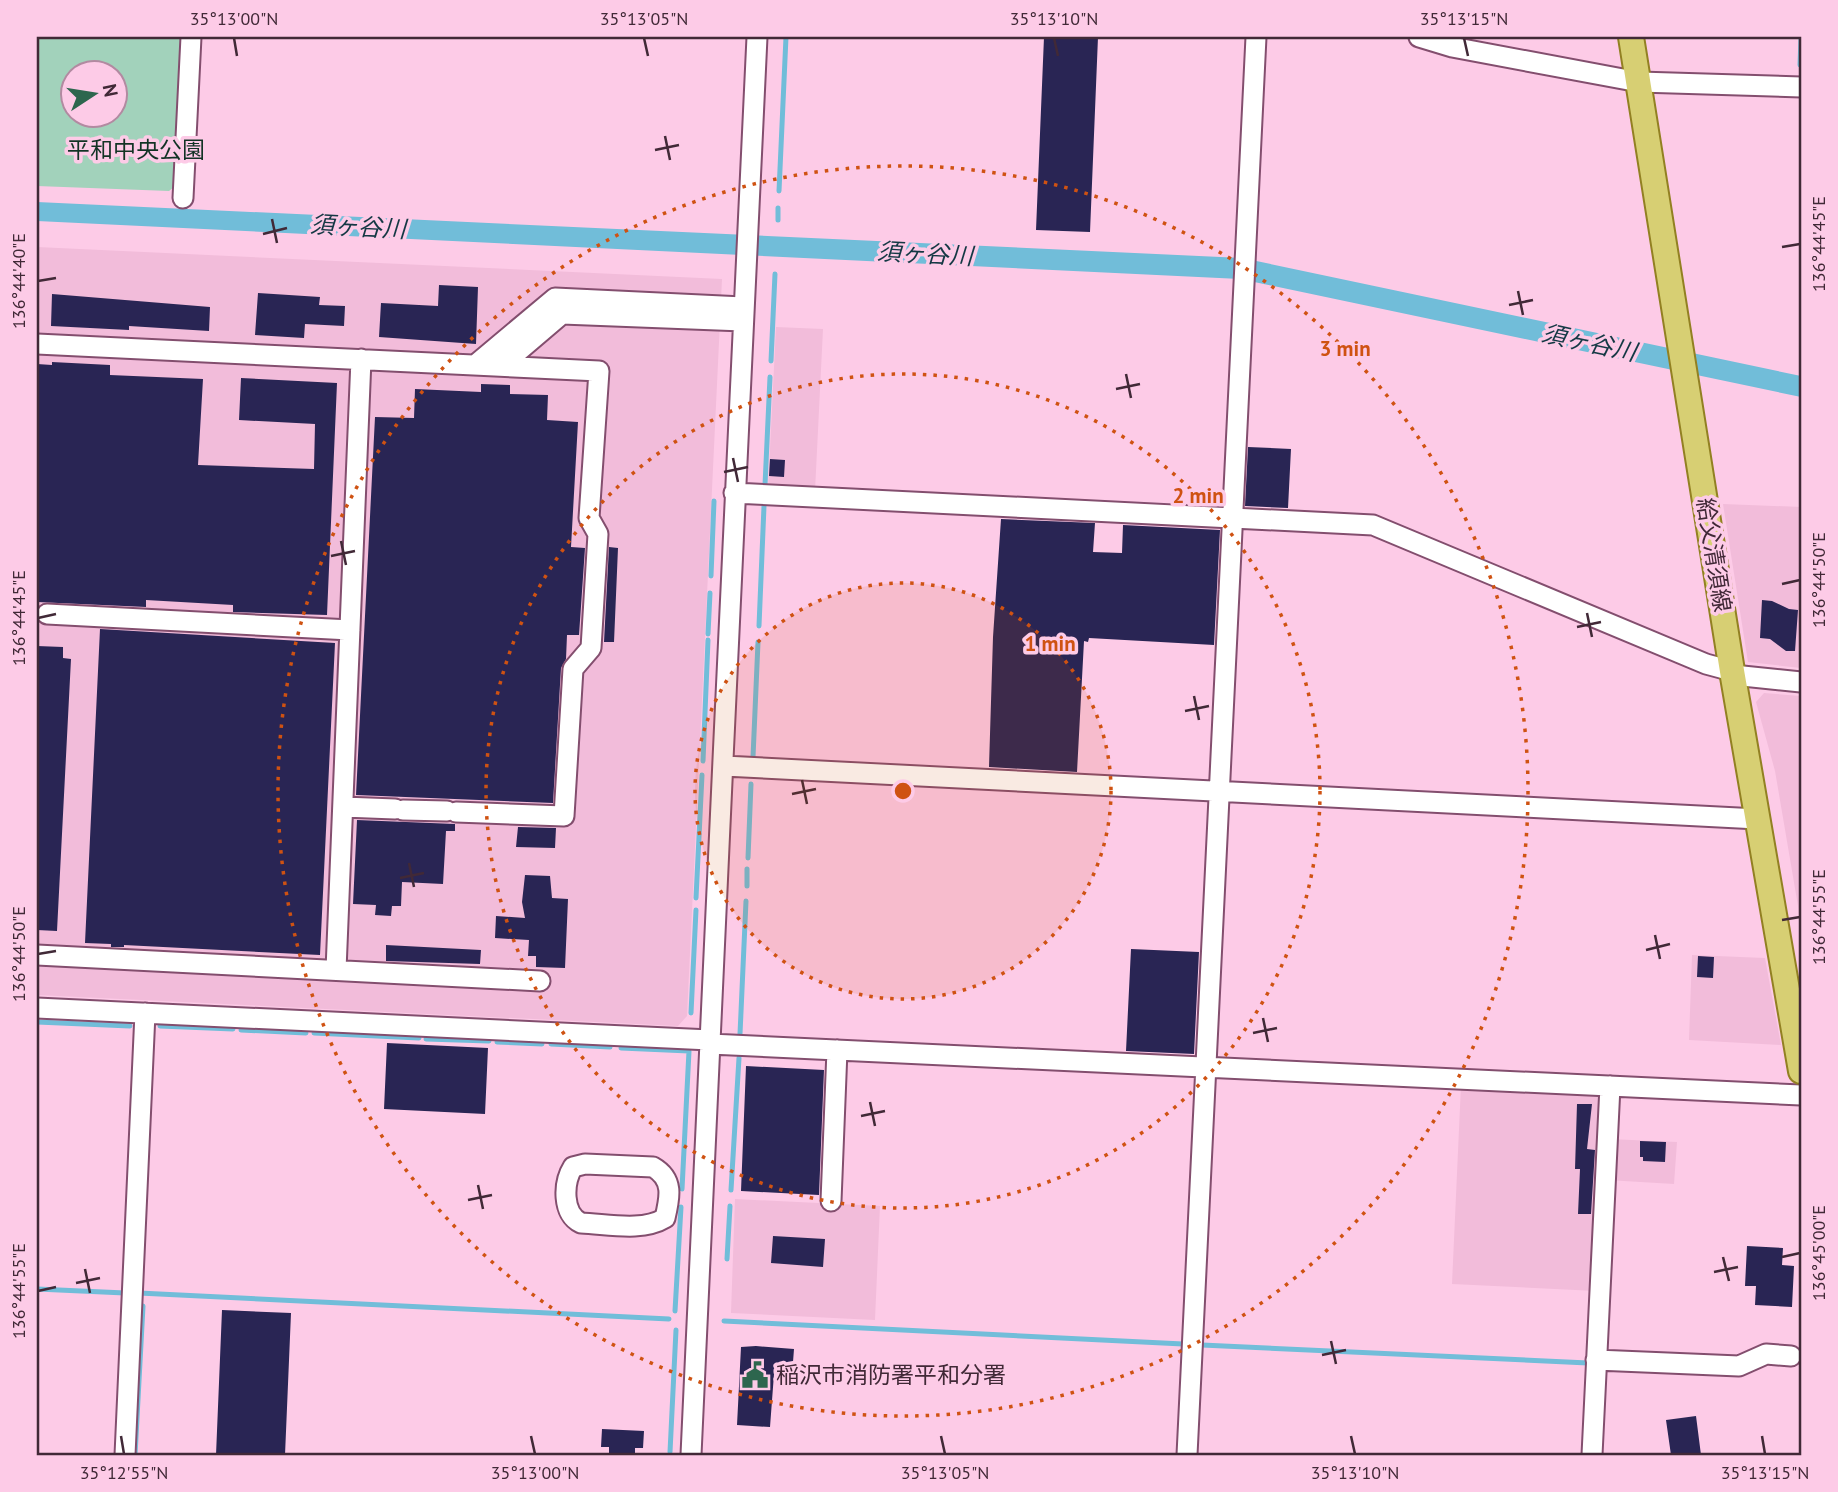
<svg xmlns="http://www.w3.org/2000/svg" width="1838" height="1492" font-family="'PT Sans','Noto Sans JP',sans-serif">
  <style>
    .built { fill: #f2bcda }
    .green { fill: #a2d2bb; fill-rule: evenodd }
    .water { fill: #71bdd9 }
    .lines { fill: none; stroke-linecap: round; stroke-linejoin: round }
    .stream { stroke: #71bdd9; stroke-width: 5 }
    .building { fill: #292554 }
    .minor-casing { stroke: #834e6e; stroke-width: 23 }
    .major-casing { stroke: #928022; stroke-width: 28 }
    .minor { stroke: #fff; stroke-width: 19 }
    .major { stroke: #d7cf73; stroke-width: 24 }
    .ticks { fill: none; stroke: #412937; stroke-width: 2.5 }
    .ring { fill: none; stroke: #cf5212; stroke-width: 3.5; stroke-dasharray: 3.5 7 }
    .labels { text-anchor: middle; stroke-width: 7; stroke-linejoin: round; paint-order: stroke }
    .park-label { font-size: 23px; fill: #123325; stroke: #fdcbe7 }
    .street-label { font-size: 23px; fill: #412937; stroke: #fdcbe7 }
    .poi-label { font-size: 23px; fill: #412937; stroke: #fdcbe7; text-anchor: start }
    .water-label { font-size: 24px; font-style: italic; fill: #143844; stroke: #fdcbe7 }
    .centre { fill: #cf5212; stroke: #fdcbe7; stroke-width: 3.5 }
    .ring-label { font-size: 21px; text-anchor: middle; font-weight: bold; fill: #cf5212; stroke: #fdcbe7; stroke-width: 7; stroke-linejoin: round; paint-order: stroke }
    .neatline { fill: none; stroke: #412937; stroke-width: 2.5 }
    .ticks-label { font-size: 18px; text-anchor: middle; fill: #412937 }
  </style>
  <rect width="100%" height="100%" fill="#fdcbe7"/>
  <path class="built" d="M 37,247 L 722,279 L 687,1016 L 678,1026 L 37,995 Z
    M 776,327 L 823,329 L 815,491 L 768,489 Z
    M 1723,504 L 1801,507 L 1801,668 L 1748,662 Z
    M 1764,693 L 1801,696 L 1801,940 L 1798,906 L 1775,771 L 1756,702 Z
    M 1692,955 L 1765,958 L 1781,1045 L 1689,1040 Z
    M 1461,1085 L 1601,1091 L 1596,1291 L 1452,1284 Z
    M 1609,1139 L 1677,1142 L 1674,1184 L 1607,1180 Z
    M 735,1199 L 880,1206 L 875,1320 L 731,1313 Z"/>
  <path class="green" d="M 37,37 L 183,37 L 175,186 L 169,191 L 37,186 ZM 74,74 L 116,74 L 116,116 L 74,116 Z"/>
  <path class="water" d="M 37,202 L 1242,258 L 1801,376 L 1801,397 L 1240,279 L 37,221 Z"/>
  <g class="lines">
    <path class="stream" d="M 1800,65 L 1801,37
      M 779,191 L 786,37
      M 778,220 L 778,208
      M 771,361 L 775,274
      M 765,485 L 770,377
      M 711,576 L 714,501
      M 759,626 L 764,506
      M 708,634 L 710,593
      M 753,757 L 758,642
      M 703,761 L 708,640
      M 748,858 L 751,784
      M 747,886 L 747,869
      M 696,898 L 702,775
      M 691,1013 L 696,910
      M 37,1022 L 130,1026
      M 160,1026 L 233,1029
      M 241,1030 L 306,1033
      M 314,1033 L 419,1038
      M 740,1034 L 746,901
      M 426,1039 L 489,1041
      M 497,1042 L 542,1044
      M 551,1044 L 610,1047
      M 621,1048 L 689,1051 L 682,1189
      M 731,1190 L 739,1058
      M 727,1259 L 730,1206
      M 37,1289 L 125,1293
      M 139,1293 L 669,1319
      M 675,1311 L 681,1207
      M 724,1321 L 1183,1344
      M 1202,1345 L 1588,1363
      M 670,1452 L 676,1330
      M 135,1455 L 143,1306"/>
  </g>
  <path class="building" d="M 1044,37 L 1098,37 L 1090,232 L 1036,230 Z
    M 439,285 L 478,287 L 476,344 L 379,337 L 381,303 L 438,306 Z
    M 258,293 L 320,297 L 319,305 L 345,306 L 344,326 L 305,324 L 304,338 L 255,335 Z
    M 52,294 L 210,307 L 209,331 L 129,326 L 129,330 L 51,326 Z
    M 52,362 L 110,365 L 110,375 L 203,379 L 198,465 L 314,469 L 315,424 L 239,420 L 241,378 L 337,383 L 327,615 L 233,612 L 233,605 L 146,600 L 146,607 L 37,602 L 37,364 L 52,365 Z
    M 481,384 L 510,385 L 510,394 L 548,395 L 547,420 L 578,422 L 571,547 L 585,548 L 579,635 L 567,635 L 566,659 L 561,668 L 553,803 L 356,795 L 375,417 L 414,418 L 415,389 L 481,392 Z
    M 1248,447 L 1291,449 L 1288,508 L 1245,506 Z
    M 770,459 L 785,460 L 784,477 L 769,476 Z
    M 1001,519 L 1095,523 L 1093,552 L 1122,553 L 1123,525 L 1220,530 L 1214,645 L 1089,638 L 1088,642 L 1084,641 L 1077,772 L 989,767 L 993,637 Z
    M 609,547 L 618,548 L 614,642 L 604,642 Z
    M 1762,600 L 1772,601 L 1789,609 L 1798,610 L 1795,651 L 1786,651 L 1770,639 L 1760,638 Z
    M 100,629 L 335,643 L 320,955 L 124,945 L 124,947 L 111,947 L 111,944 L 85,943 Z
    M 37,646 L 63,647 L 63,658 L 71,659 L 57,931 L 37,930 Z
    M 357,820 L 455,824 L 455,831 L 446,831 L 443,884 L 402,882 L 401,906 L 392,906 L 391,916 L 375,915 L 376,905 L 353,904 Z
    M 518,827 L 556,828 L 555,848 L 516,847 Z
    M 525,875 L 550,876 L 552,898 L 568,899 L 565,968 L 536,967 L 536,956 L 528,956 L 529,940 L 495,938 L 496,916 L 525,918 L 522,902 Z
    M 386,945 L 481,950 L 480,964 L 386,961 Z
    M 1131,949 L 1199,952 L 1194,1054 L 1126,1051 Z
    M 1698,956 L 1714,957 L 1713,978 L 1697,977 Z
    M 387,1043 L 488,1048 L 485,1114 L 384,1109 Z
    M 746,1066 L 824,1070 L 819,1195 L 741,1191 Z
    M 1577,1104 L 1592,1104 L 1587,1149 L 1595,1150 L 1591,1214 L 1578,1214 L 1580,1169 L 1575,1169 Z
    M 1640,1141 L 1666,1142 L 1665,1162 L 1643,1161 L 1643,1157 L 1640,1157 Z
    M 773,1236 L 825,1239 L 823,1267 L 771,1263 Z
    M 1747,1246 L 1783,1248 L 1782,1265 L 1794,1266 L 1792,1307 L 1755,1305 L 1756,1286 L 1745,1286 Z
    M 222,1310 L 291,1313 L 285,1455 L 216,1455 Z
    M 756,1346 L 794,1349 L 792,1375 L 774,1374 L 770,1427 L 737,1425 L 741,1347 Z
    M 1696,1416 L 1701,1455 L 1671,1455 L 1666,1420 Z
    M 602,1429 L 644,1431 L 643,1448 L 635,1448 L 635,1455 L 609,1455 L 609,1447 L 601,1447 Z"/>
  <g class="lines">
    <defs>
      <path id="minor" d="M 1419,37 L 1452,47 L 1639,82 L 1801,87
        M 183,198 L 191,37
        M 37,344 L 599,371 L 589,518 L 598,534 L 591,648 L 573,669 L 564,816 L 456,812
        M 475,365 L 555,298 L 743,307
        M 501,366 L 562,314 L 743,321
        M 734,493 L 1373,525 L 1706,664 L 1732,671
        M 47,614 L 350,630
        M 1733,675 L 1801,682
        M 724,766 L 1758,819
        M 343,807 L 395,809
        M 403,810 L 447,811
        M 37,955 L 540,981
        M 336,970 L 361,359
        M 37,1008 L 710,1040
        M 710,1044 L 1801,1095
        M 585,1164 L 653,1167 C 674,1179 670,1197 665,1218 C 642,1232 608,1224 581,1223 C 562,1214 563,1183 573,1167 Z
        M 831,1201 L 837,1050
        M 1596,1360 L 1739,1366 L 1766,1354 L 1791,1356
        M 125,1455 L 145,1013
        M 691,1455 C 713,982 734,510 757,37
        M 1187,1455 L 1256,37
        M 1592,1455 L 1610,1086"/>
      <path id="major" d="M 1631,37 L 1732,671 L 1801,1071"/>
    </defs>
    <use href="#minor" class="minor-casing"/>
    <use href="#major" class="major-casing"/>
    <use href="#minor" class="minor"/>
    <use href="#major" class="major"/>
  </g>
  <path class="ticks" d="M 234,38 L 237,56M 644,38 L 648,56M 1054,38 L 1058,56M 1464,38 L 1468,56M 665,136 L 670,160M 655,150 L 679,145M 272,219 L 277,243M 263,234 L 287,228M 1782,247 L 1800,244M 38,281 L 56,278M 1518,291 L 1523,315M 1509,305 L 1533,300M 1126,374 L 1131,398M 1116,389 L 1140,384M 733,458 L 738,482M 724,472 L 748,467M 341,541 L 346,565M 331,556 L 355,551M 1782,584 L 1800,580M 1587,613 L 1592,637M 38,618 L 56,614M 1577,627 L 1601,622M 1194,696 L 1199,720M 1185,711 L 1209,706M 802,780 L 807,804M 792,794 L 816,789M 409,863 L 414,887M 400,878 L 424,873M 1782,920 L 1800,917M 1655,935 L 1660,959M 1646,950 L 1670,944M 38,954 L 56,951M 1263,1018 L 1268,1042M 1253,1033 L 1277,1028M 870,1102 L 875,1126M 861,1116 L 885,1111M 478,1185 L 483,1209M 468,1200 L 492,1195M 1723,1257 L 1729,1281M 1782,1257 L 1800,1253M 85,1269 L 90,1293M 1714,1272 L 1738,1267M 76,1283 L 100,1278M 38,1291 L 56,1287M 1331,1341 L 1336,1364M 1322,1355 L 1346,1350M 121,1436 L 124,1454M 531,1436 L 535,1454M 941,1436 L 945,1454M 1351,1436 L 1355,1454M 1762,1436 L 1765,1454"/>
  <circle cx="903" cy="791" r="208" fill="#cf5212" fill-opacity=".12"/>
  <g class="ring">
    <circle cx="903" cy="791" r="208"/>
    <circle cx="903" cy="791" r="417"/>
    <circle cx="903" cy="791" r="625"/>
  </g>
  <defs>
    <symbol id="civic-bare" viewBox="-9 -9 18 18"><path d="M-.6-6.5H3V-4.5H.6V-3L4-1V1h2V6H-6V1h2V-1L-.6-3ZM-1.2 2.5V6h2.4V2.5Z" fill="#2d664e" stroke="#fdcbe7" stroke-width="2.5" paint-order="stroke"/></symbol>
  </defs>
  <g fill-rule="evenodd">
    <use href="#civic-bare" x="736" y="1356" width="38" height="38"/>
  </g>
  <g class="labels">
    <g class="park-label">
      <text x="136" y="158">平和中央公園</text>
    </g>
    <g class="street-label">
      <text transform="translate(1714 555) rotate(81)" y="8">給父清須線</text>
    </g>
    <g class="poi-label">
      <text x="776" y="1383">稲沢市消防署平和分署</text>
    </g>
    <g class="water-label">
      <text transform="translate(358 227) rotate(3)" y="8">須ヶ谷川</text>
      <text transform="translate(925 254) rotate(3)" y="8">須ヶ谷川</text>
      <text transform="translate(1589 343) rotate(12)" y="8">須ヶ谷川</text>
    </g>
  </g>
  <circle cx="903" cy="791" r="10" class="centre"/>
  <g class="ring-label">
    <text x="1345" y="356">3 min</text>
    <text x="1198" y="503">2 min</text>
    <text x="1050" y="651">1 min</text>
  </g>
  <rect width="1838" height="1492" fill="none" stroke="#fdcbe7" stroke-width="77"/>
  <g transform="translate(94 94) rotate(78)"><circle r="33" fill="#fdcbe7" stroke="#b28aa1" stroke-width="2"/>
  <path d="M0-5L12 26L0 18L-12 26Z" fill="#2d664e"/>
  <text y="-10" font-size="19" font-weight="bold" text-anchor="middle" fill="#412937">N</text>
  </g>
  <rect x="38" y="38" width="1762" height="1416" class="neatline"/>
  <g class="ticks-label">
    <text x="234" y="25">35°13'00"N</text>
    <text x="644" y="25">35°13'05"N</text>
    <text x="1054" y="25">35°13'10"N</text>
    <text x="1464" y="25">35°13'15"N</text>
    <text transform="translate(1819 244) rotate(-90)" y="6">136°44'45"E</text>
    <text transform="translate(19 281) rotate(-90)" y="6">136°44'40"E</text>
    <text transform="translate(1819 580) rotate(-90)" y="6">136°44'50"E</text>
    <text transform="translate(19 618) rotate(-90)" y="6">136°44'45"E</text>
    <text transform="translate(1819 917) rotate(-90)" y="6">136°44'55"E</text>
    <text transform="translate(19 954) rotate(-90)" y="6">136°44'50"E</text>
    <text transform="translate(1819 1253) rotate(-90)" y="6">136°45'00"E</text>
    <text transform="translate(19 1291) rotate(-90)" y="6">136°44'55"E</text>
    <text x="124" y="1479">35°12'55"N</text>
    <text x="535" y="1479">35°13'00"N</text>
    <text x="945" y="1479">35°13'05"N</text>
    <text x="1355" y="1479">35°13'10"N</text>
    <text x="1765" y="1479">35°13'15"N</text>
  </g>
</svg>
